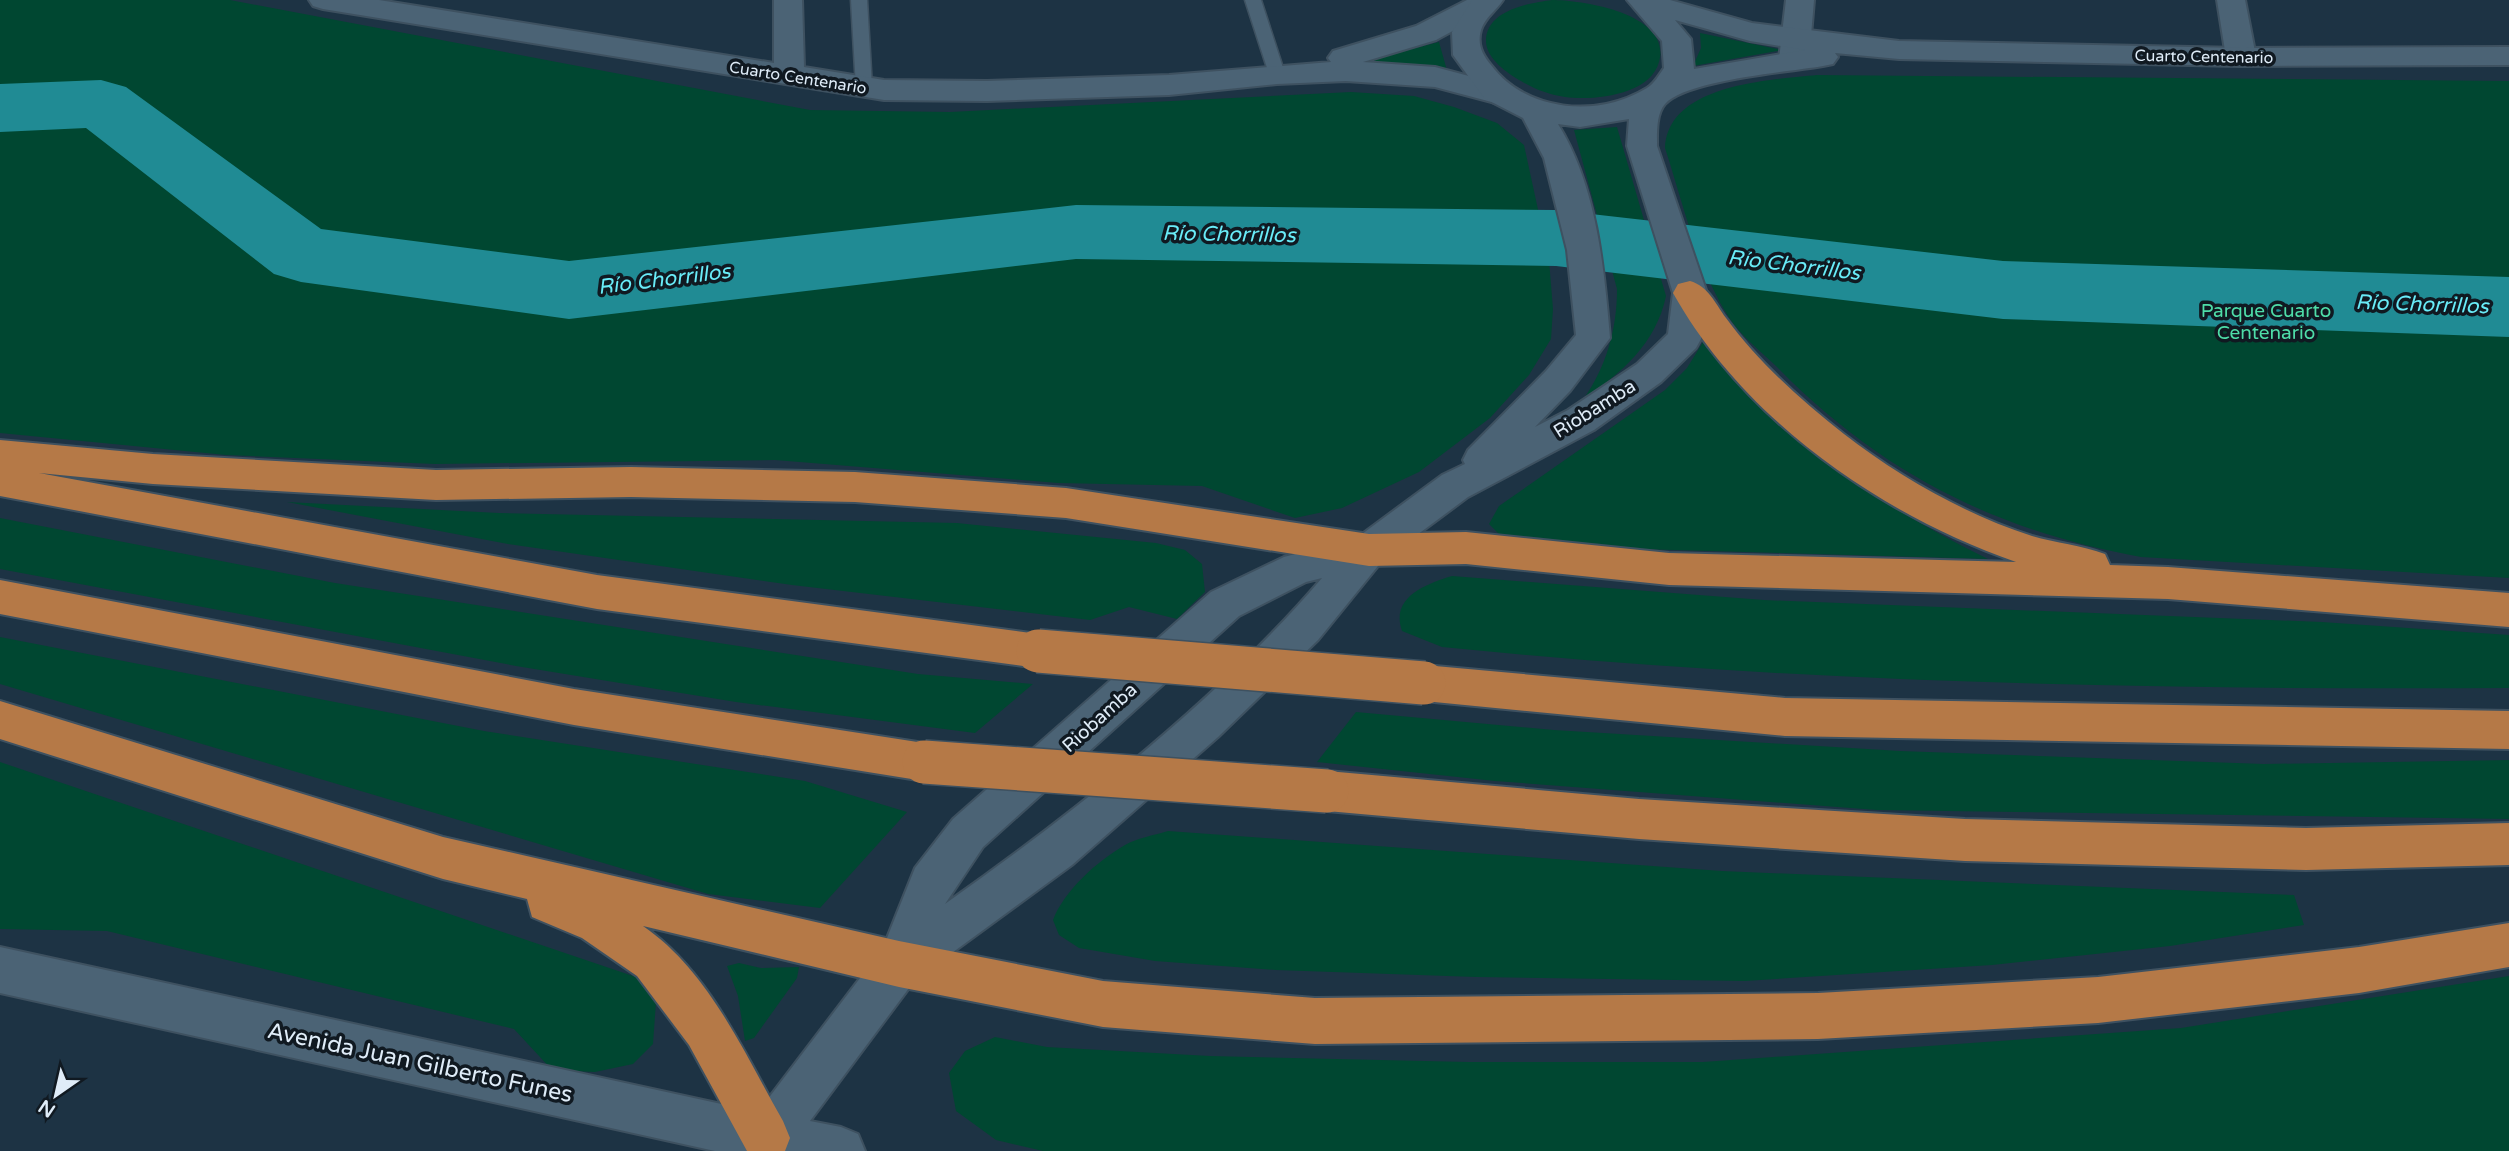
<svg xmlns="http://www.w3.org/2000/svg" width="2509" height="1151" font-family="'Varela Round',sans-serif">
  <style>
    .green { fill: #004731 }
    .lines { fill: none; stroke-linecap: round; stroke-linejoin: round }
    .river { fill: #208b94; fill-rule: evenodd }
    .lane-casing { stroke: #3e5160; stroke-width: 3 }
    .street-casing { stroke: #3e5160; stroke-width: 4 }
    .secondary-casing { stroke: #3e5160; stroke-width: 4 }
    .highway-casing { stroke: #3e5160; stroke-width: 4 }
    .lane { fill: #4b6375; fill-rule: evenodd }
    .street { fill: #4b6375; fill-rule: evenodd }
    .secondary { fill: #4b6375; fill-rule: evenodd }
    .highway { fill: #b57947; fill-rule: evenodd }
    .highway-bridge-casing { stroke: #3e5160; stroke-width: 46; stroke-linecap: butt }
    .highway-bridge { stroke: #b57947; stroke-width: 43 }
    .labels { text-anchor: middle; stroke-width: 7; stroke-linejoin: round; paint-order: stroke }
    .far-street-label { font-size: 16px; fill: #dfecf8; stroke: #101921 }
    .park-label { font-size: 19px; fill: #4edda8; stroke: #101921 }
    .street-label { font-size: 19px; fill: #dfecf8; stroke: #101921 }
    .water-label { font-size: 21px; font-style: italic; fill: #69ecf8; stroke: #101921 }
    .near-street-label { font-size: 23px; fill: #dfecf8; stroke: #101921 }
  </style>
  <rect width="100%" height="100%" fill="#1d3344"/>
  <path class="green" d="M 0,0 L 230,0 L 810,110 L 950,112 L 1351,92 L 1414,96 L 1454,107 L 1497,123 L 1524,145 L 1549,260 L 1553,309 L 1551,339 L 1529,375 L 1490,418 L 1419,472 L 1342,508 L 1295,518 L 1202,486 L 1058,483 L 775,460 L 435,464 L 226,455 L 0,433 Z
    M 1552,0 C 1583,0 1673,14 1659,62 C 1650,95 1594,101 1565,97 C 1550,95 1534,89 1521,81 C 1507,73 1487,59 1486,42 C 1485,10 1530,3 1552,0 Z
    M 1700,33 L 1783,50 L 1693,66 L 1701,48 Z
    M 1439,42 L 1448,74 L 1419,66 L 1366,61 Z
    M 1817,75 L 2509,81 L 2509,578 L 2141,557 C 1996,531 1879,472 1776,366 C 1760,351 1740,335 1728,316 C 1697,267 1683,203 1665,148 C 1668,84 1769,80 1817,75 Z
    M 1617,127 L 1666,296 C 1656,344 1621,373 1583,400 C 1606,367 1617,330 1617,289 L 1574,130 Z
    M 1703,342 C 1778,439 1879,505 1988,559 L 1603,548 L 1501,536 L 1489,524 L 1499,506 L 1665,390 L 1687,368 Z
    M 287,502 L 499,513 L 957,523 L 1156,543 L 1185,550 L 1202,564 L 1205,592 L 1177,619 L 1129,607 L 1090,620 L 792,585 L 508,544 Z
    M 0,518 L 335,583 L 918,674 L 1033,684 L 975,733 L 736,702 L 516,666 L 0,569 Z
    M 1452,576 L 1764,600 L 2322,622 L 2509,635 L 2509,688 C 2153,690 1797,683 1442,647 L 1402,631 C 1390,597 1426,584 1452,576 Z
    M 0,637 L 484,731 L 805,781 L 907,812 L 820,908 L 708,894 L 0,684 Z
    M 1356,712 L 1554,730 L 1900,751 L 2264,764 L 2509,760 L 2509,819 L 1877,810 L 1495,781 L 1317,762 Z
    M 0,762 L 636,977 L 656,1002 L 653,1044 L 633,1064 L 595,1072 L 552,1070 L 514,1029 L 107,931 L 0,929 Z
    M 1168,831 L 1722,871 L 2294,895 L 2304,925 L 2170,946 L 1992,965 L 1745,981 L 1476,977 L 1276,970 L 1155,961 L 1079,948 L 1059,935 L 1053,920 C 1064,891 1097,861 1125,845 C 1137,838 1155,835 1168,831 Z
    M 739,963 L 761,968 L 799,967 L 797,978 L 754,1038 L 745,1041 L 738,996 L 727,966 Z
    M 2509,976 L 2509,1151 L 1043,1151 L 996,1140 L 956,1111 L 949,1073 L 965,1051 L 995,1037 L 1047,1047 L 1210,1056 L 1469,1062 L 1703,1062 L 2181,1028 Z"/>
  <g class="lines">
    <path class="river" d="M 101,80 L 126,87 L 321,229 L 569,261 L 1076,205 L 1556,210 L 2003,261 L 2509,277 L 2509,337 L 2003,319 L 1556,266 L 1076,259 L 569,319 L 301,282 L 274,274 L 86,128 L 0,132 L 0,84 Z"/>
    <defs>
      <path id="lane" d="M 851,0 L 867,0 L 872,88 L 864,93 L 856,88 Z
        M 1245,0 L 1261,0 L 1285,74 L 1283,78 L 1271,78 L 1269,74 Z"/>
      <path id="street" d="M 309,0 L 379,0 L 774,63 L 774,0 L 802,0 L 804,67 L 884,80 L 987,81 L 1169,75 L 1331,62 L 1328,58 L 1333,51 L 1416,26 L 1467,0 L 1501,0 L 1497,7 L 1436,40 L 1363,62 L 1435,67 L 1514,88 L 1518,95 L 1514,102 L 1503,105 L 1435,87 L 1346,81 L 1277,84 L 1169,95 L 987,101 L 884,100 L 323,9 L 313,6 Z
        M 1786,0 L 1814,0 L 1809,59 L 1804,66 L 1794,68 L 1784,66 L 1779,59 Z
        M 2217,0 L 2245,0 L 2256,57 L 2251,64 L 2241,66 L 2231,64 L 2226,57 Z"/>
      <path id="secondary" d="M 1472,0 L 1503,0 C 1496,11 1485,17 1481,30 C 1477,44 1482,54 1491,65 C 1525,111 1597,119 1647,88 C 1654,84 1659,75 1664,68 L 1662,41 L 1627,0 L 1670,0 L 1752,23 L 1899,41 L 2241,48 L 2509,47 L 2509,65 L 2241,66 L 1899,59 L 1835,53 L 1838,57 L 1833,64 L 1823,66 C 1789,72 1686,80 1665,104 C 1656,114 1657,133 1657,146 L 1707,293 L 1701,339 L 1696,348 L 1661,382 L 1594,430 L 1468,497 L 1382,561 L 1318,640 L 1218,737 L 1072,865 L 915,980 L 810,1121 L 841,1127 L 858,1134 L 865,1151 L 715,1151 L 0,993 L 0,947 L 758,1112 L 883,948 L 915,868 L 953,819 L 1211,592 L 1284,557 L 1358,537 L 1442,475 L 1465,464 L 1463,460 L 1468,450 L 1546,371 L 1576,335 L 1567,250 L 1544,158 L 1523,118 L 1484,98 L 1453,55 L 1452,32 ZM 1675,20 L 1750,41 L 1805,50 L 1694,69 L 1691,39 ZM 1629,119 L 1627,146 L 1673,293 L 1668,334 L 1637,364 L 1568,410 L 1535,427 L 1570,391 L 1610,338 C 1604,267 1597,187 1558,124 L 1580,127 ZM 1322,578 C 1219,699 1075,812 945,904 L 983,847 L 1239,616 L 1306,582 Z"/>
      <path id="highway" d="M 1690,281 C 1708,286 1715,303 1726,318 C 1758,362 1801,400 1844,434 C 1898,476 1966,515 2032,536 C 2056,543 2081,545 2105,554 L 2110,565 L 2168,567 L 2509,593 L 2509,627 L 2168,599 L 1669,585 L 1466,564 L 1369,566 L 1066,518 L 855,502 L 631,497 L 436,500 L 153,484 L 39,473 L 597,575 L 1038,634 L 1052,639 L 1058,651 L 1052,663 L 1038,668 L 597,609 L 0,496 L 0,440 L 153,454 L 436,470 L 631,467 L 855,472 L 1066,488 L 1369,534 L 1466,532 L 1669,553 L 2016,562 C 1881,515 1744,420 1673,293 L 1678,284 Z
        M 0,580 L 574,689 L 924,743 L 939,748 L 945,762 L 939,776 L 924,781 L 574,725 L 0,614 Z
        M 1424,665 L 1785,698 L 2509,711 L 2509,749 L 1785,736 L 1424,701 L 1410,696 L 1404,683 L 1410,670 Z
        M 0,701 L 443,837 L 899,941 L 1103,981 L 1315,998 L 1818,993 L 2098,977 L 2359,947 L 2509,923 L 2509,967 L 2359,993 L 2098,1023 L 1818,1039 L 1315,1044 L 1103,1027 L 899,987 L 643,926 C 709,971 744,1053 783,1121 L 790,1138 L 785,1151 L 747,1151 L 689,1045 L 637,976 L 582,938 L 532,917 L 527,899 L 443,879 L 0,739 Z
        M 1327,771 L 1639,799 L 1965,819 L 2306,828 L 2509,823 L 2509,865 L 2306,870 L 1965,861 L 1639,839 L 1327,811 L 1312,805 L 1306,791 L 1312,777 Z"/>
    </defs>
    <use href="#lane" class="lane-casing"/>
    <use href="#street" class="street-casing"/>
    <use href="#secondary" class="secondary-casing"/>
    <use href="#highway" class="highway-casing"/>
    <use href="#lane" class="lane"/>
    <use href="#street" class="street"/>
    <use href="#secondary" class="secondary"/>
    <use href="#highway" class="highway"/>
    <defs>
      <path id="highway-bridge" d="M 1038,651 L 1424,683
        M 924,762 L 1327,791"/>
    </defs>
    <use href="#highway-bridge" class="highway-bridge-casing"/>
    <use href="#highway-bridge" class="highway-bridge"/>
  </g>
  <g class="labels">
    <g class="far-street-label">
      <text transform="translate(2204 56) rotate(1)" y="6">Cuarto Centenario</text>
      <text transform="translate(798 77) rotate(9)" y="6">Cuarto Centenario</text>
    </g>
    <g class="park-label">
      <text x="2266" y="317">Parque Cuarto<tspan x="2266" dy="22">Centenario</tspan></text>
    </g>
    <g class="street-label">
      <text transform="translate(1594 408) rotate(-32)" y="7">Riobamba</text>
      <text transform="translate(1099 717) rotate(-42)" y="7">Riobamba</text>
    </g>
    <g class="water-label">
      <text transform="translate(1229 234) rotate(1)" y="7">Río Chorrillos</text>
      <text transform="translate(1794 265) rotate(7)" y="7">Río Chorrillos</text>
      <text transform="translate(664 279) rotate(-7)" y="7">Río Chorrillos</text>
      <text transform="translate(2422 304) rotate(2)" y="7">Río Chorrillos</text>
    </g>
    <g class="near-street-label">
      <text transform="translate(420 1062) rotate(12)" y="8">Avenida Juan Gilberto Funes</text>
    </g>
  </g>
  <g transform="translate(56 1095) rotate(214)" stroke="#101921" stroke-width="5" paint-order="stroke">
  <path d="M0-5L12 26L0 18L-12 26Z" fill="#dfecf8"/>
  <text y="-10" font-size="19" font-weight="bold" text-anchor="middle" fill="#dfecf8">N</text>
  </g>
</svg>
